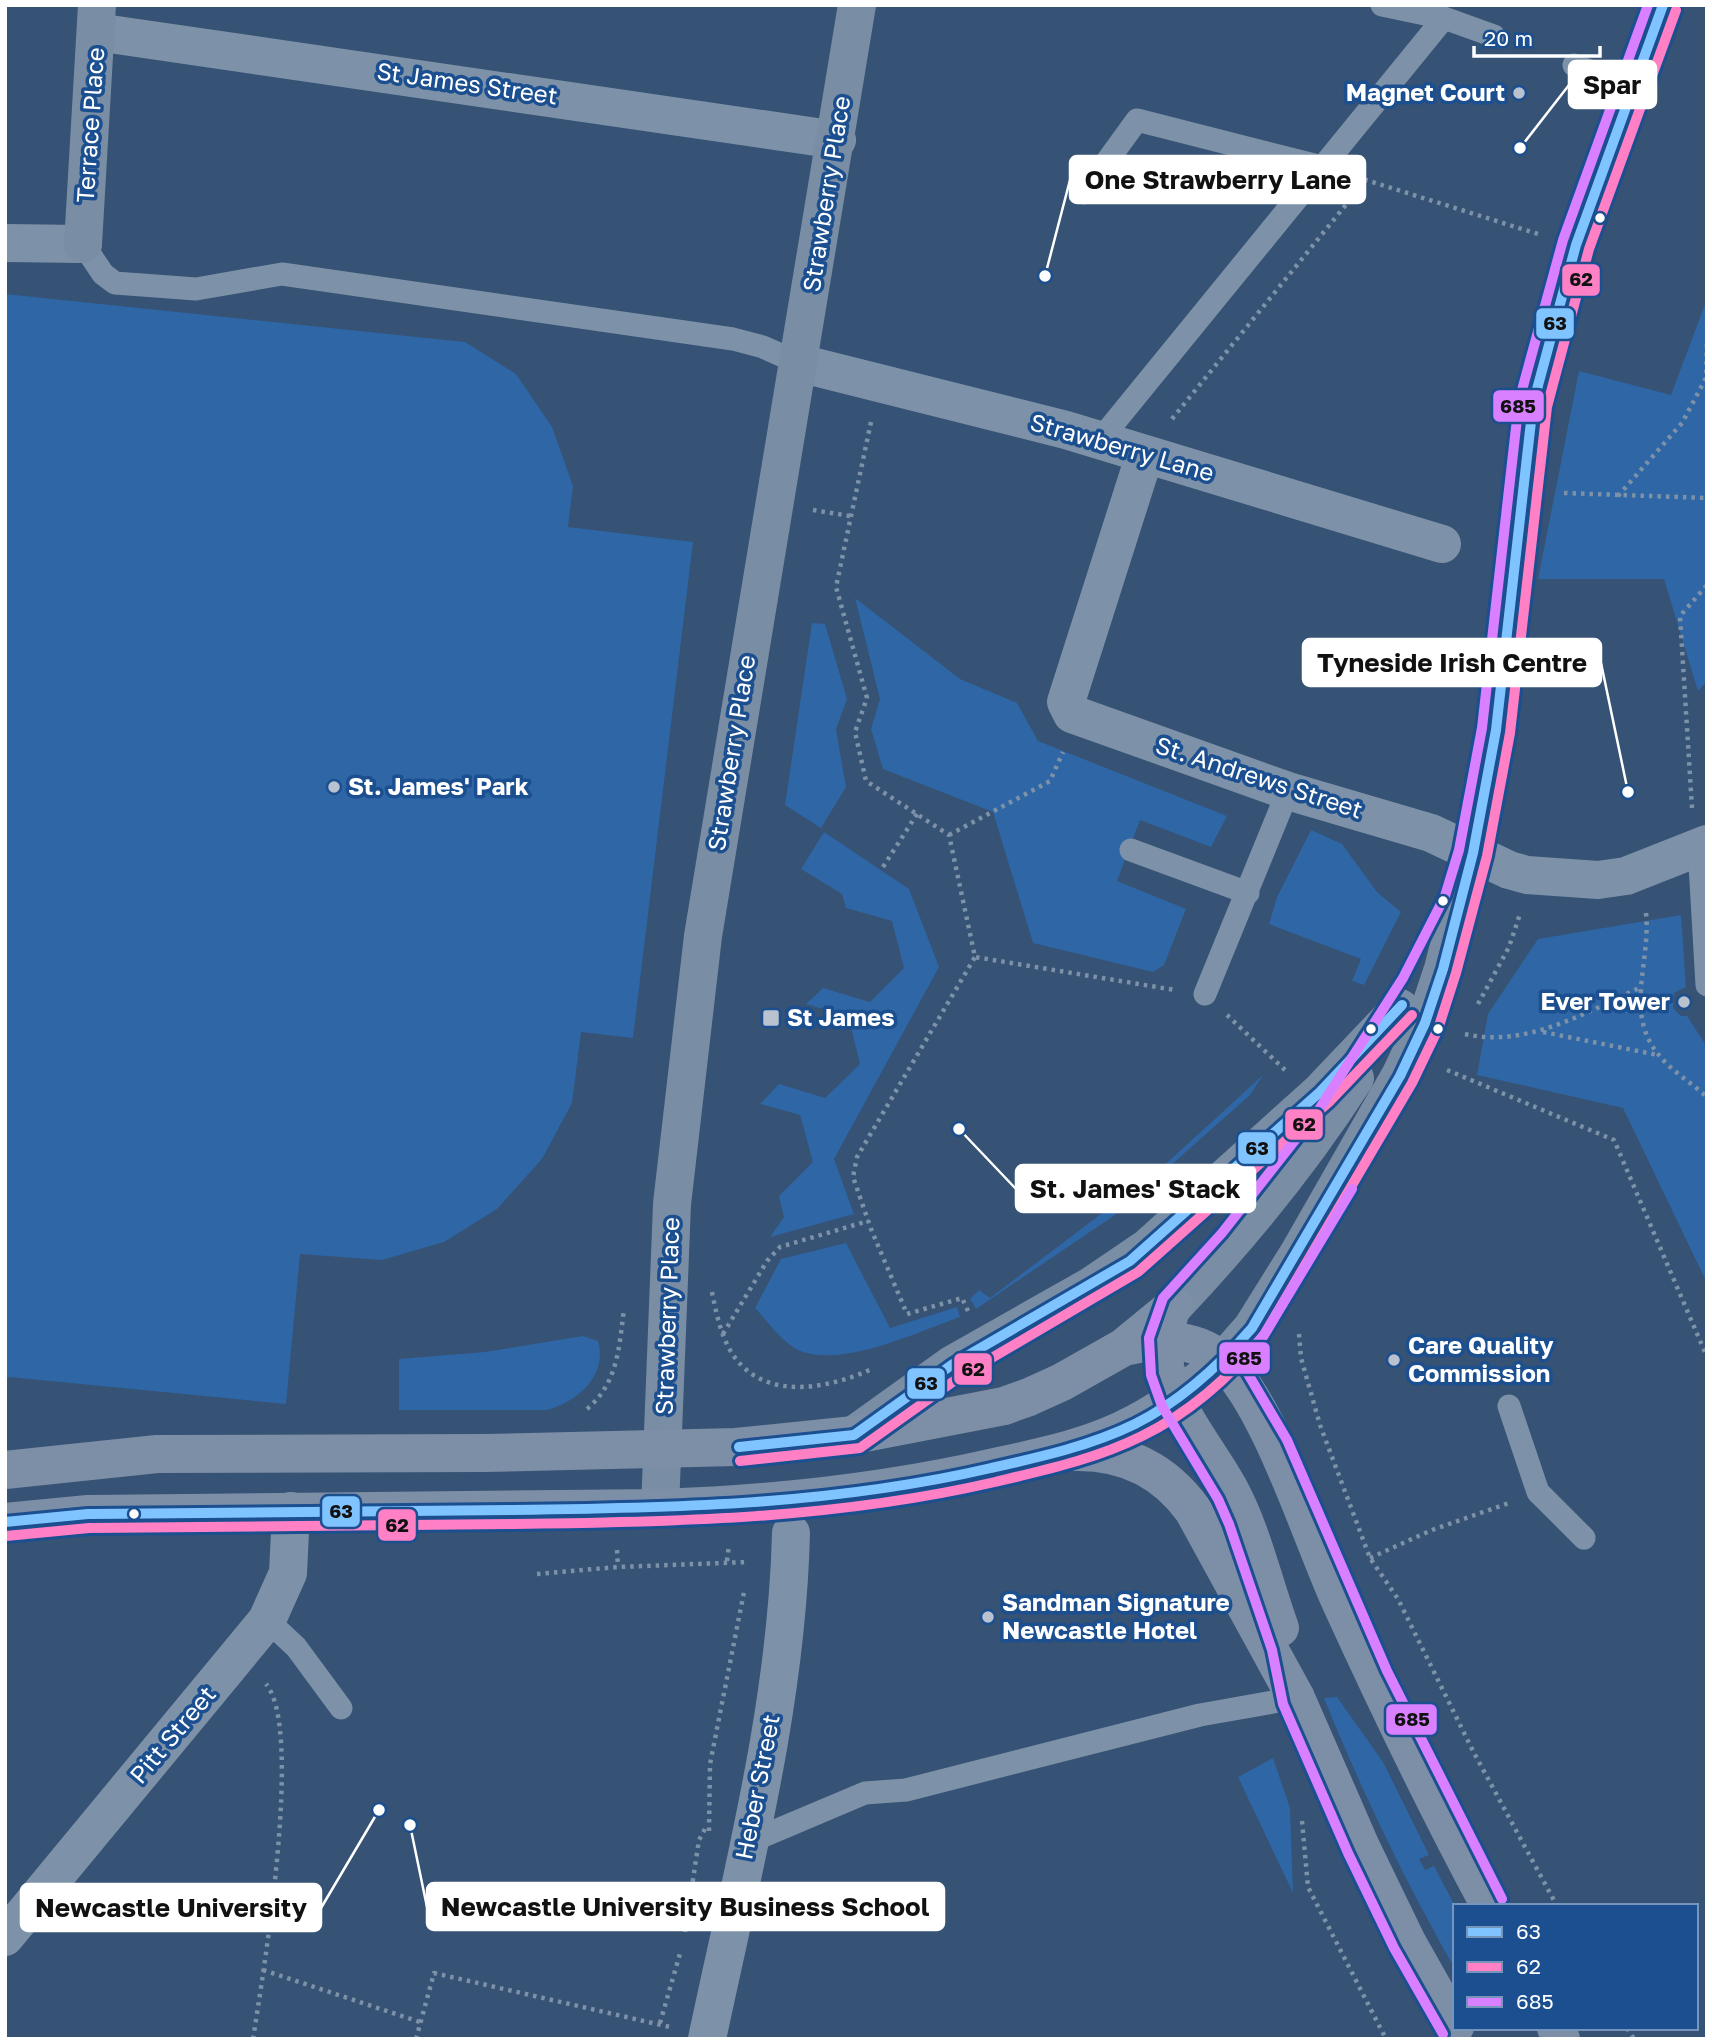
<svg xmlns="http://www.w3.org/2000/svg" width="1712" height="2044" font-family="'Golos Text',sans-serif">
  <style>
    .green { fill: #2f66a5 }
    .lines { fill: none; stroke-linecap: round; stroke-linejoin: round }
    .path { stroke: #7d92a8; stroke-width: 4.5; stroke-dasharray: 3.5 5; stroke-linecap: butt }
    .lane { stroke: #7d92a8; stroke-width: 23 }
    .street { stroke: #7d92a8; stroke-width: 38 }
    .secondary { stroke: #798da4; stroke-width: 38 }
    .primary { stroke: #7d8ea7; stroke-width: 38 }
    .bus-1-casing { stroke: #1b4f8f; stroke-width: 16 }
    .bus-2-casing { stroke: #1b4f8f; stroke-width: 16 }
    .bus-3-casing { stroke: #1b4f8f; stroke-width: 16 }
    .bus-1 { stroke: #80c4ff; stroke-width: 10 }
    .bus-2 { stroke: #ff80c5; stroke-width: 10 }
    .bus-3 { stroke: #d880ff; stroke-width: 10 }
    .poi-dot { fill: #b9c2ce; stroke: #1b4f8f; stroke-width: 2.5 }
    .bus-dot { fill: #fff; stroke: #1b4f8f; stroke-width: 2.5 }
    .labels { text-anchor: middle; stroke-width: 7; stroke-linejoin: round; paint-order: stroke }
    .street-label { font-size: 24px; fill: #fff; stroke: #1b4f8f }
    .poi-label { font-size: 24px; font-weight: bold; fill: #fff; stroke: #1b4f8f; text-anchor: start }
    .leader { fill: none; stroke: #fff; stroke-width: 2.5 }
    .callout-dot { fill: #fff; stroke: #1b4f8f; stroke-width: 2.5 }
    .callout { fill: #fff; stroke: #fff; stroke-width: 2.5 }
    .callout-label { font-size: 26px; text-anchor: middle; font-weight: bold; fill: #111 }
    .line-badge { stroke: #1b4f8f; stroke-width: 2.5 }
    .pale-badge-label { font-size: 19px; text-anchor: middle; font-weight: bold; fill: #111 }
  </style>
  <rect width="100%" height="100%" fill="#365274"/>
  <path class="green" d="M 5,294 L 465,342 L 516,374 L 552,427 L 573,486 L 568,527 L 693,542 L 633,1038 L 581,1032 L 572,1103 L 542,1159 L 497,1209 L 444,1242 L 382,1260 L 300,1254 L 286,1404 L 9,1377 L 5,1380 Z
    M 1707,299 L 1707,681 L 1698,691 L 1664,579 L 1538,579 L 1579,371 L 1671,395 Z
    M 855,598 L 960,679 L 1017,703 L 1038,741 L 1227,816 L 1211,847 L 1140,820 L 1117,881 L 1186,909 L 1164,965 L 1153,972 L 1033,943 L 993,812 L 883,769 L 871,729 L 880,699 Z
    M 812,623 L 825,624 L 847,699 L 836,729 L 846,787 L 821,828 L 785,805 Z
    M 1311,830 L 1342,844 L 1377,892 L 1401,912 L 1364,985 L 1352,981 L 1361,959 L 1269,924 L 1277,897 Z
    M 824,832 L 909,889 L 939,967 L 834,1159 L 854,1214 L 770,1237 L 784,1217 L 779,1196 L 813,1162 L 800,1115 L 760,1104 L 779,1084 L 825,1098 L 860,1064 L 848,1016 L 806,1004 L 823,988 L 870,1002 L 904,968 L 892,921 L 846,908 L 842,894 L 801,869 Z
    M 1681,915 L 1686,987 L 1674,993 L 1673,1008 L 1681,1016 L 1687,1016 L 1707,1047 L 1707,1283 L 1623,1108 L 1477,1075 L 1488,1014 L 1538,939 Z
    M 1263,1075 L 1250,1095 L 1115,1215 L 976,1309 L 970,1299 L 979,1290 L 990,1298 L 1159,1170 Z
    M 846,1243 L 890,1328 L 957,1307 L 960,1317 C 917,1332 848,1366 803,1352 C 785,1346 767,1321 755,1308 L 781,1259 Z
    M 583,1336 L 598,1341 C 608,1376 577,1402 547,1410 L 399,1410 L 399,1359 L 485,1352 Z
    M 1337,1697 L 1383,1762 L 1429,1855 L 1419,1859 L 1425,1870 L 1434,1866 L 1455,1906 L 1455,1969 C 1405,1881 1362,1792 1324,1698 Z
    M 1273,1758 L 1290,1808 L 1293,1893 L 1238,1777 Z"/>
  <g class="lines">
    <path class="path" d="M 1172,419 L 1366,180 L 1538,234
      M 871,422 L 836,587 L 867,698 L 855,732 L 866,781 L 949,835 L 975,957 L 1175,990
      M 1564,493 L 1707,498
      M 1618,496 L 1682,423 L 1706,378 L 1707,340
      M 813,510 L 850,516
      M 1692,808 L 1680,616 L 1707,585
      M 949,835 L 1050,781 L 1063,752
      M 883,867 L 917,814
      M 1646,913 C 1651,962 1624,1012 1658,1054 C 1671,1071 1692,1083 1707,1097
      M 1478,1004 L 1509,947 L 1520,914
      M 1227,1015 L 1285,1070
      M 1543,1032 L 1658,1055
      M 1465,1034 C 1526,1048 1585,1013 1639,988
      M 1447,1070 L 1614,1140 L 1707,1357
      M 712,1292 C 716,1312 720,1332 730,1350 C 760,1402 825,1390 872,1369
      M 968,1311 L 962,1298 L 907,1314 L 871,1229 L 853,1177 L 857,1157 L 975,957
      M 723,1334 L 767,1261 L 780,1247 L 868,1221
      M 1299,1334 L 1301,1358 L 1320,1425 L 1370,1558 L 1398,1599 L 1473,1751 L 1557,1906
      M 587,1409 C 618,1383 619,1347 624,1309
      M 617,1550 L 618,1567
      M 1370,1558 L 1432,1530 L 1509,1503
      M 727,1561 L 729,1545
      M 537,1574 L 618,1567 L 748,1562
      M 1302,1821 L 1308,1887 L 1386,2039
      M 709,1831 L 710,1764 L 744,1592
      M 685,1932 L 699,1840 L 707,1825
      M 263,1970 L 420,2022
      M 660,2023 L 681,1950
      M 1627,2028 L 1634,2039
      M 253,2039 C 263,1975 304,1729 266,1684
      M 416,2039 L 434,1973 L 670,2027"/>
    <path class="lane" d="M 1382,5 L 1444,18 L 1494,36
      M 1574,65 L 1633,87
      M 1084,193 L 1137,120 L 1322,167
      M 83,244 L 103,274 L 115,283 L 196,289 L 282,274 L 733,339 L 763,347 L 799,363
      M 1100,440 L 1444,18
      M 1699,847 L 1707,985
      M 1131,850 L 1248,893
      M 1205,994 L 1288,791
      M 1509,1406 L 1538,1492 L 1584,1538
      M 267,1620 L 296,1647 L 341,1708
      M 749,1842 L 865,1793 L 906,1790 L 1200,1715 L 1296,1698"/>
    <path class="street" d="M 96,32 L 837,140
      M 5,243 L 83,244
      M 799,363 L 1066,430 L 1442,544
      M 1145,454 L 1066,702 L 1072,714 L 1288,791 L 1431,833 L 1509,870 L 1527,875 L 1598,880 L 1626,876 L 1707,844
      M 5,1937 L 267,1620 L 288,1573 L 291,1511
      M 707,2039 C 742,1873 787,1704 791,1533"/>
    <path class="secondary" d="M 83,244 L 97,5
      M 1174,1306 C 1241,1235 1302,1161 1355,1078
      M 1223,1361 L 1252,1328 L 1300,1251 L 1400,1076 L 1425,1023 L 1443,969 L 1473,853 L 1496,730 L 1533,404 L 1576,245 L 1663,5
      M 854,1435 L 953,1364 L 1091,1286 L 1147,1248 L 1320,1092 L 1400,1008
      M 660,1508 L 672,1204 L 703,936 L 857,5"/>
    <path class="primary" d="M 1169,1317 C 1146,1384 1201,1436 1231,1492 C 1253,1534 1264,1584 1280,1628
      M 1124,1347 C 1158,1339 1192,1336 1220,1359 C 1268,1399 1312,1540 1340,1601 C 1387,1704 1436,1806 1490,1906
      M 1075,1452 C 1124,1451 1164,1470 1193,1510 L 1296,1698 L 1361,1847 L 1407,1942 L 1455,2027
      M 5,1470 L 157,1454 L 485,1453 L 736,1447 L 854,1435 L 1004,1406 L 1029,1397 L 1062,1382 L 1124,1347 L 1174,1306
      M 5,1522 L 88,1514 L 660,1508 C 776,1504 886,1492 999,1466 C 1046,1456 1094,1446 1136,1423 C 1168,1406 1195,1384 1223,1361
      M 1556,2028 L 1561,2039"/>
    <defs>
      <path id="bus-1" d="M 739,1447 L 854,1435 L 953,1364 L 1130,1261 L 1320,1092 L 1402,1005
        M 5,1522 L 88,1514 C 230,1513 372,1511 513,1510 C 675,1508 832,1505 991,1468 C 1040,1457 1090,1446 1135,1424 C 1181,1401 1219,1366 1252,1328 L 1400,1076 L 1425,1023 L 1443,969 L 1473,853 L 1496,730 L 1533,404 L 1576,245 L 1663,5"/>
      <path id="bus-2" d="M 740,1461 L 860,1448 L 961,1376 L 1138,1272 L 1329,1102 L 1412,1015
        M 6,1536 L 89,1528 C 230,1527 372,1525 513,1524 C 678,1522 834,1519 995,1482 C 1045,1470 1096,1459 1142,1436 C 1189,1413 1231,1376 1264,1335 L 1412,1083 L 1438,1029 L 1456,973 L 1487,856 L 1510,733 L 1547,407 L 1589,249 L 1676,10"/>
      <path id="bus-3" d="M 1352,1189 L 1264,1335 L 1241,1362 L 1287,1440 L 1387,1671 L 1502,1899
        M 1443,2034 L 1394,1948 L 1348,1853 L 1283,1704 L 1272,1650 L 1229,1524 L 1218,1499 L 1162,1406 L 1151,1375 L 1149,1338 L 1163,1298 L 1222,1233 L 1318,1111 L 1403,978 L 1445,896 L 1459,850 L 1482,728 L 1519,401 L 1563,240 L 1648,5"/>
    </defs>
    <use href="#bus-1" class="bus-1-casing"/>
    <use href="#bus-2" class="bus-2-casing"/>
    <use href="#bus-3" class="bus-3-casing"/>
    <use href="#bus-1" class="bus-1"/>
    <use href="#bus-2" class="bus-2"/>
    <use href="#bus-3" class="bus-3"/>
  </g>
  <g class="poi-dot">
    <circle cx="1519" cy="93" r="7"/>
    <circle cx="334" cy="787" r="7"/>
    <circle cx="1684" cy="1002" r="7"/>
    <rect x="762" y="1009" width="18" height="18" rx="3.5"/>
    <circle cx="1394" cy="1360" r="7"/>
    <circle cx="988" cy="1617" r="7"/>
  </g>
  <g class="bus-dot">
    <circle cx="1600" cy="218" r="6"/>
    <circle cx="1443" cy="901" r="6"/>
    <circle cx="1371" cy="1029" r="6"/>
    <circle cx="1438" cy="1029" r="6"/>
    <circle cx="134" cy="1514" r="6"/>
  </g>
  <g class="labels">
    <g class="street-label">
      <text transform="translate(467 84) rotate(8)" y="8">St James Street</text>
      <text transform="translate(91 125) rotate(-86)" y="8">Terrace Place</text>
      <text transform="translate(827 194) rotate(-81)" y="8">Strawberry Place</text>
      <text transform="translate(1122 448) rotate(16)" y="8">Strawberry Lane</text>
      <text transform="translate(732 753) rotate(-81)" y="8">Strawberry Place</text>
      <text transform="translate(1259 778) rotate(18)" y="8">St. Andrews Street</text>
      <text transform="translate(668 1316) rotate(-88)" y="8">Strawberry Place</text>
      <text transform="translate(173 1735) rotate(-50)" y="8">Pitt Street</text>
      <text transform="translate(758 1787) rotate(-79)" y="8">Heber Street</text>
    </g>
    <g class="poi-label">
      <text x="1505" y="101" text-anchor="end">Magnet Court</text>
      <text x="348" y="795">St. James' Park</text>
      <text x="1670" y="1010" text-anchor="end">Ever Tower</text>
      <text x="787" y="1026">St James</text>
      <text x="1408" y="1354">Care Quality<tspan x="1408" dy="28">Commission</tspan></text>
      <text x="1002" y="1611">Sandman Signature<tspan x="1002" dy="28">Newcastle Hotel</tspan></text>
    </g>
  </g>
  <path class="leader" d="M1520 148L1569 85M1045 276L1070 180M1628 792L1601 663M959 1129L1016 1189M410 1825L427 1907M379 1810L321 1908"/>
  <g class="callout-dot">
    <circle cx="1520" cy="148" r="7"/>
    <circle cx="1045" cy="276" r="7"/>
    <circle cx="1628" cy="792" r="7"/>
    <circle cx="959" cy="1129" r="7"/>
    <circle cx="410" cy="1825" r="7"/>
    <circle cx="379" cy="1810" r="7"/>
  </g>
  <g class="callout">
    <rect x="1569" y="61" width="87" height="47" rx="7"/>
    <rect x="1070" y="156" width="295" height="47" rx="7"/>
    <rect x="1303" y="639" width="298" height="47" rx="7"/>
    <rect x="1016" y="1165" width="239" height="47" rx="7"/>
    <rect x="427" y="1883" width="517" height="47" rx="7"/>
    <rect x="21" y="1884" width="300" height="47" rx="7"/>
  </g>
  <g class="callout-label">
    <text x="1612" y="94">Spar</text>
    <text x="1218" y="189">One Strawberry Lane</text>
    <text x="1452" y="672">Tyneside Irish Centre</text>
    <text x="1135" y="1198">St. James' Stack</text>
    <text x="685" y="1916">Newcastle University Business School</text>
    <text x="171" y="1917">Newcastle University</text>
  </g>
  <g class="line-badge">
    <rect x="1561" y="263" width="40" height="34" rx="7" fill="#ff80c5"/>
    <rect x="1535" y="307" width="40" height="33" rx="7" fill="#80c4ff"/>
    <rect x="1492" y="389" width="53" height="34" rx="7" fill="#d880ff"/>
    <rect x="1284" y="1108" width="40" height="33" rx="7" fill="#ff80c5"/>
    <rect x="1237" y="1131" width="40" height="34" rx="7" fill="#80c4ff"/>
    <rect x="1218" y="1341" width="53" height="34" rx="7" fill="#d880ff"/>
    <rect x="953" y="1352" width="40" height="34" rx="7" fill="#ff80c5"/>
    <rect x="906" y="1367" width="40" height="33" rx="7" fill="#80c4ff"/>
    <rect x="321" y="1495" width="40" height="33" rx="7" fill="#80c4ff"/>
    <rect x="377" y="1508" width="40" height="34" rx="7" fill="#ff80c5"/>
    <rect x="1385" y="1703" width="53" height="33" rx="7" fill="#d880ff"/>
  </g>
  <g class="pale-badge-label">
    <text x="1581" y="286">62</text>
    <text x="1555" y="330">63</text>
    <text x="1518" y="413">685</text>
    <text x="1304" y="1131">62</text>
    <text x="1257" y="1155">63</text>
    <text x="1244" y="1365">685</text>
    <text x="973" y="1376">62</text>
    <text x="926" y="1390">63</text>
    <text x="341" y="1518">63</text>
    <text x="397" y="1532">62</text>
    <text x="1412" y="1726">685</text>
  </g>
  <rect width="1712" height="2044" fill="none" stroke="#ffffff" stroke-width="14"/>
  <rect x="1453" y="1904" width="245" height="126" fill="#1b4f8f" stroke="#7695bc" stroke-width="2"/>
  <rect x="1467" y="1927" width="35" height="10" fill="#80c4ff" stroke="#7695bc" stroke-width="2"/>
  <text x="1516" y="1939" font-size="21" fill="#ffffff">63</text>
  <rect x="1467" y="1962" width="35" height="10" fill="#ff80c5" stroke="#7695bc" stroke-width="2"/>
  <text x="1516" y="1974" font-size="21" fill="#ffffff">62</text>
  <rect x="1467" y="1997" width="35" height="10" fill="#d880ff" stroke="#7695bc" stroke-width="2"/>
  <text x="1516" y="2009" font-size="21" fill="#ffffff">685</text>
  <path d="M1474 46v10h126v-10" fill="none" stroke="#ffffff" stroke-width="3.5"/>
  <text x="1484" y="46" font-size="21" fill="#ffffff" stroke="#1b4f8f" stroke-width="5" paint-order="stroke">20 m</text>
</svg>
